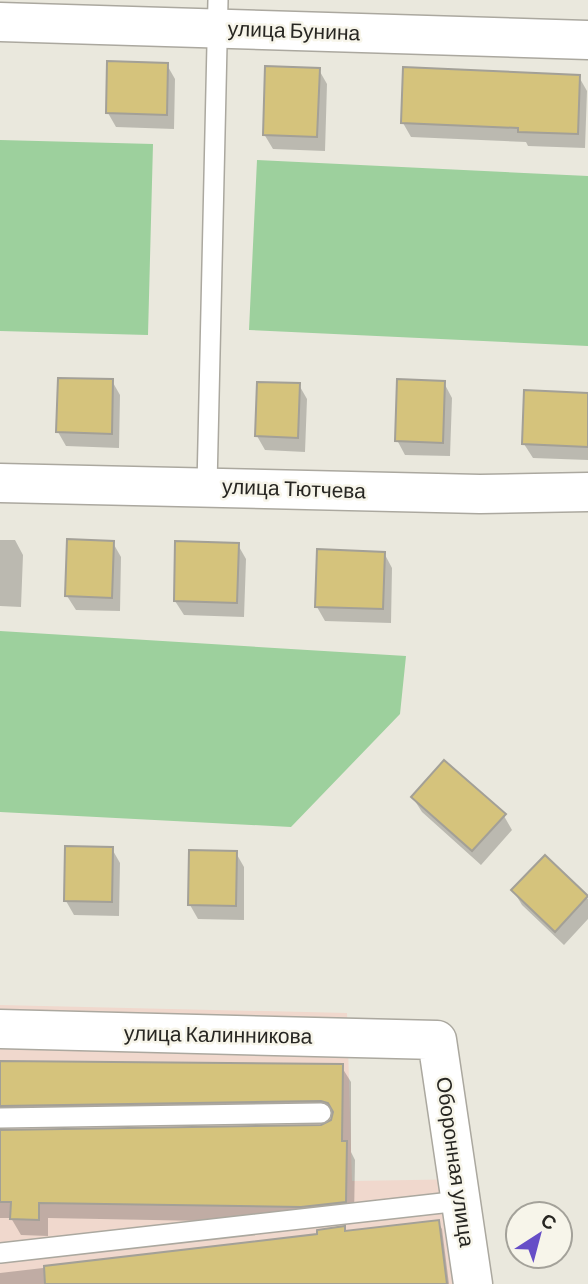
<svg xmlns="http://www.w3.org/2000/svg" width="588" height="1284" font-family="Barlow,sans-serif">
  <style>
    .industrial { fill: #f0d8cd }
    .green { fill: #9dd09d }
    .shadow { fill: #0003 }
    .building { fill: #d5c37c; stroke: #a3a097; stroke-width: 2 }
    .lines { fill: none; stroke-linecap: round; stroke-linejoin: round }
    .service-casing { stroke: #aba89f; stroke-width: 22 }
    .minor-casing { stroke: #aba89f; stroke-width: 41 }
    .service { stroke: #fff; stroke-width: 19 }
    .minor { stroke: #fff; stroke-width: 38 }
    .labels { text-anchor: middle; stroke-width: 5; stroke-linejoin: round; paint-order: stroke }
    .street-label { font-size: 21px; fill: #272622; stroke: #f7f5ea }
  </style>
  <rect width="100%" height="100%" fill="#eae8dd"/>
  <path class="industrial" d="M 0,1005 L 347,1013 L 352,1181 L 472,1179 L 486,1284 L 0,1284 Z"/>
  <path class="green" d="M 0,140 L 153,144 L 148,335 L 0,331 Z
    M 257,160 L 588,176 L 588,346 L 249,330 Z
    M 0,631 L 406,656 L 400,714 L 291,827 L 0,812 Z"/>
  <path class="shadow" d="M 167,65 L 175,79 L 174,129 L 116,127 L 108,113 Z
    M 319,70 L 327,84 L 325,151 L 273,149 L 264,134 Z
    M 579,77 L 587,91 L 585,148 L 528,146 L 526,142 L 411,137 L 403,123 Z
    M 112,381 L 120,395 L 119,448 L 66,446 L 58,432 Z
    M 444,383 L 452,398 L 450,456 L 405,455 L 397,440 Z
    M 299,385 L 307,399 L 305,452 L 265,450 L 257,436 Z
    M 588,394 L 588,460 L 533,458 L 524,444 Z
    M 0,540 L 15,540 L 23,555 L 21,607 L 0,606 Z
    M 113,543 L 121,557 L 120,611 L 76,610 L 67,596 Z
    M 238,545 L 246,559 L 244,617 L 184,615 L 175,601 Z
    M 384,553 L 392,568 L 391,623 L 325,621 L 317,607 Z
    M 413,798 L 504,816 L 512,830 L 481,865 L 422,812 Z
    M 112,849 L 120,863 L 119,916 L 74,915 L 66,901 Z
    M 236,853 L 244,867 L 244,920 L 198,919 L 190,905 Z
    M 545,857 L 588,899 L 588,919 L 564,945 L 522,905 L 513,890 Z
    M 0,1063 L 341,1066 L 351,1082 L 351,1152 L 355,1160 L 354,1218 L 311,1223 L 48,1218 L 48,1236 L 21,1235 L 11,1218 L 0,1218 L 0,1132 L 321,1127 L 329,1125 L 333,1117 L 10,1122 L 0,1127 Z
    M 438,1222 L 442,1229 L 449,1284 L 0,1284 L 0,1273 L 319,1236 L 344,1228 L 347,1232 Z"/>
  <path class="building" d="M 107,61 L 168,63 L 167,115 L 106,113 Z
    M 265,66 L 320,68 L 317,137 L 263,135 Z
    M 403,67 L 580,75 L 578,134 L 518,132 L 518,128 L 401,123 Z
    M 58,378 L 113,379 L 112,434 L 56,432 Z
    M 397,379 L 445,381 L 443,443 L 395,441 Z
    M 257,382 L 300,383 L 298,438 L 255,436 Z
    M 524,390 L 588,393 L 588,447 L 522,444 Z
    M 67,539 L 114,541 L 112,598 L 65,596 Z
    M 175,541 L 239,543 L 237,603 L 174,601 Z
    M 317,549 L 385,552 L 383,609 L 315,607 Z
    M 444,760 L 506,814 L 472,851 L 411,797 Z
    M 65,846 L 113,847 L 112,902 L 64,901 Z
    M 189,850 L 237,851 L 236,906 L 188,905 Z
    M 545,855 L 588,896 L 555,932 L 511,890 Z
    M 0,1061 L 343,1064 L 342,1141 L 347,1141 L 346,1202 L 301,1207 L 39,1203 L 39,1220 L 10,1219 L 11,1202 L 0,1202 L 0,1130 L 321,1125 L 331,1120 L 333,1112 L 328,1103 L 321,1101 L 0,1106 Z
    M 439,1220 L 447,1284 L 45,1284 L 44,1266 L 317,1234 L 317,1230 L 345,1226 L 345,1231 Z"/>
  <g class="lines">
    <defs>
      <path id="service" d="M 207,486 L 218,0
        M 0,1118 L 321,1113
        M 0,1253 L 460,1201"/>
      <path id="minor" d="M 0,22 L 588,40
        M 0,483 L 480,494 L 588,492
        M 0,1029 L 437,1040 L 473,1284"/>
    </defs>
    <use href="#service" class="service-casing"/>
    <use href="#minor" class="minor-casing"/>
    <use href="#service" class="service"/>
    <use href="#minor" class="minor"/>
  </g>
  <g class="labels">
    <g class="street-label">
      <text transform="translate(294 31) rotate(2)" y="7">улица Бунина</text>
      <text transform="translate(294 489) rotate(2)" y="7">улица Тютчева</text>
      <text transform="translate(218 1035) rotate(1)" y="7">улица Калинникова</text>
      <text transform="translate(455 1162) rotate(82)" y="7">Оборонная улица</text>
    </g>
  </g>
  <g transform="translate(539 1235) rotate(36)"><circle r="33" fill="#f7f5ea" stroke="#a4a29a" stroke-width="2"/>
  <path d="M0-5L12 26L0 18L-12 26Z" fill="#664ec7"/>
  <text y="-10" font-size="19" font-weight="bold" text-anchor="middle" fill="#272622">С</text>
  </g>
</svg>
